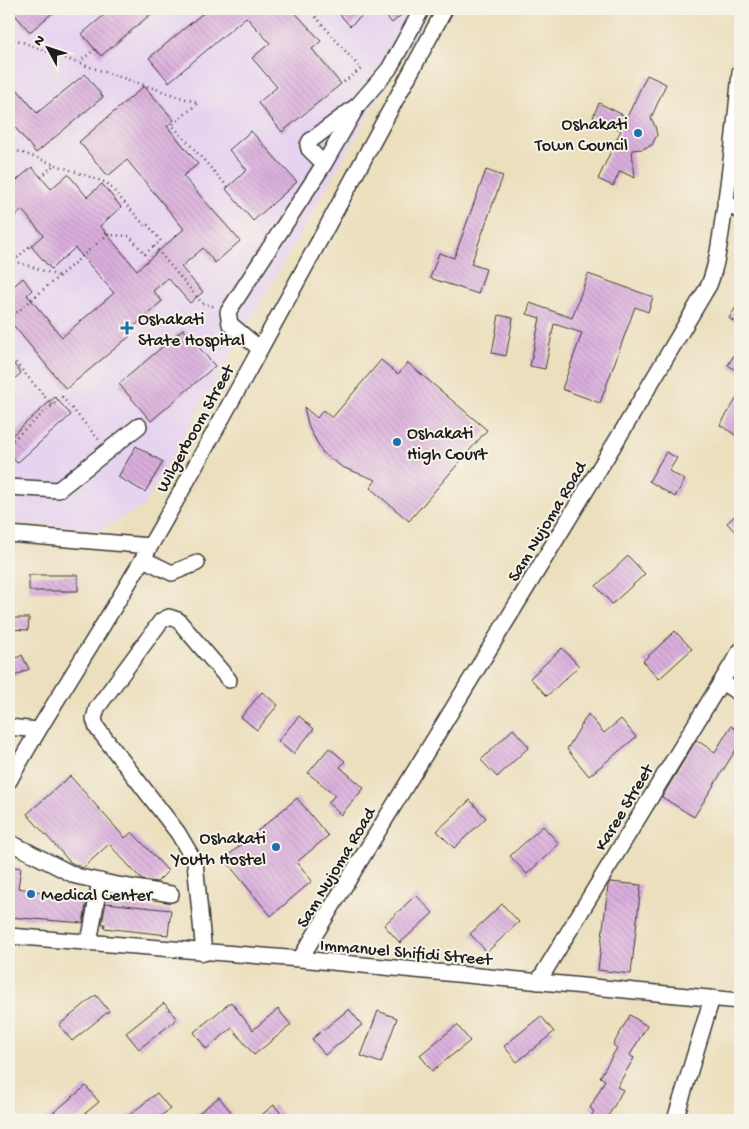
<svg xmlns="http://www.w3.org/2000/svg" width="749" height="1129" font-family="'Gochi Hand',sans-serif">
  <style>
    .built { fill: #e6d3f0 }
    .building { fill: url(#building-back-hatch) }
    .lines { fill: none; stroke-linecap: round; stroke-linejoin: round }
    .minor-casing { stroke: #3b3934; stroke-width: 18 }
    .path { stroke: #3b3934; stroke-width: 2.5; stroke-dasharray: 1 4; stroke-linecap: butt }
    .minor { stroke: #fff; stroke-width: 15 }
    .poi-dot { fill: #1f6fb2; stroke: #f7f3e8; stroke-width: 2 }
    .labels { text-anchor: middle; stroke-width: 4; stroke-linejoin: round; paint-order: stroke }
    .poi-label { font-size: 18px; fill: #1c1c1c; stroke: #f7f3e8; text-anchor: start }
    .street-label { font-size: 18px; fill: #1c1c1c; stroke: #f7f3e8 }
  </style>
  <defs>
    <pattern id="building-back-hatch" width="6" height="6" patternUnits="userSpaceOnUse" patternTransform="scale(1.25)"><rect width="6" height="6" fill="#daaedd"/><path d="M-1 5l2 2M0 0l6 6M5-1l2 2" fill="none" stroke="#ba95bd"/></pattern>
  </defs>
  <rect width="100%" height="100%" fill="#f7f3e8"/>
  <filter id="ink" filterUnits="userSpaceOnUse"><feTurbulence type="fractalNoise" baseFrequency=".02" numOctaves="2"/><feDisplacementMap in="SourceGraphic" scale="10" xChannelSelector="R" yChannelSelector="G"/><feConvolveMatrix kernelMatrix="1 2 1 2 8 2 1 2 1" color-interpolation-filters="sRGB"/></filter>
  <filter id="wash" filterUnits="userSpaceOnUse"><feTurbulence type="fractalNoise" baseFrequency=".0096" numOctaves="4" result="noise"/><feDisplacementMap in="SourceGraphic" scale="20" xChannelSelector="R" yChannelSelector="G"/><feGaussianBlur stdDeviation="1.12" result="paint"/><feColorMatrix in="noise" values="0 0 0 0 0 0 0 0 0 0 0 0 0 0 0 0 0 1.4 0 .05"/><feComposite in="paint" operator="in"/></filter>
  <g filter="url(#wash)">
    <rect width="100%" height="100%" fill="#ecdfbe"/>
    <path class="built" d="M 9,9 L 429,9 L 143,507 L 100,530 L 9,522 Z"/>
    <g id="blocks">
      <path class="building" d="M 10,9 L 57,9 L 30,32 Z
        M 111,9 L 157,9 L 101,56 L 82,34 Z
        M 208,9 L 292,9 L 321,41 L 312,49 L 341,84 L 282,132 L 258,103 L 277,87 L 252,58 L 270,43 L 246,17 L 169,82 L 149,58 Z
        M 335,9 L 370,9 L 350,26 Z
        M 380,9 L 408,9 L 392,23 Z
        M 85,74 L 103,97 L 36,153 L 9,120 L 9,96 L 17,89 L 37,113 Z
        M 647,75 L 666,84 L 651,118 L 655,126 L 657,135 L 652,145 L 642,149 L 632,150 L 635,178 L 620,171 L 613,186 L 598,179 L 621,130 L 593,117 L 599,103 L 627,117 Z
        M 144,86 L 174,120 L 167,126 L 198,164 L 183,176 L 240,241 L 215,263 L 203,248 L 181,267 L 203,292 L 190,303 L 168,278 L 153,291 L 162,301 L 127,333 L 130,336 L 66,389 L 9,320 L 9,290 L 23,278 L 32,290 L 27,295 L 62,337 L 114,293 L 75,248 L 51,269 L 31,246 L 43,235 L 22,210 L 9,222 L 9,187 L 32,167 L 51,189 L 68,174 L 87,197 L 102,184 L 121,207 L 100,226 L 137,270 L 184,229 L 127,160 L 108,176 L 79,142 Z
        M 251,131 L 297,182 L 253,221 L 226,189 L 247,170 L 229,150 Z
        M 486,170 L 503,176 L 471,264 L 486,269 L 478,294 L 430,278 L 439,253 L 454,258 Z
        M 588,274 L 653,297 L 648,312 L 635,307 L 600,403 L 562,389 L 582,333 L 554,324 L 545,369 L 530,366 L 540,318 L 527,314 L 530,303 L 572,318 Z
        M 740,301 L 740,326 L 729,318 Z
        M 499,315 L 513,318 L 506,356 L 492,353 Z
        M 183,329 L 215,366 L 151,421 L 119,384 Z
        M 740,345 L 740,373 L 728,365 Z
        M 9,358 L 21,373 L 9,384 Z
        M 381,360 L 398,374 L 408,363 L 487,430 L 409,521 L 370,488 L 376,480 L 342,467 L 323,453 L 309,428 L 304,407 L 317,418 L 323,410 L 332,418 Z
        M 740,393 L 740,438 L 720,425 Z
        M 55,397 L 71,415 L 17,463 L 9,454 L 9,438 Z
        M 136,446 L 163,462 L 145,492 L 118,477 Z
        M 666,452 L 677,458 L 669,471 L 685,480 L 675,497 L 649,481 Z
        M 740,511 L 740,537 L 727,523 Z
        M 628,556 L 645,574 L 612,604 L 596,586 Z
        M 29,575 L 78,575 L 78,591 L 29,591 Z
        M 9,618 L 29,618 L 28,630 L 9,629 Z
        M 675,631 L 692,649 L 659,679 L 643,661 Z
        M 562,648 L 579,666 L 547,696 L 530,678 Z
        M 22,655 L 29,669 L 9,679 L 9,662 Z
        M 262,692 L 278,705 L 257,730 L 241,717 Z
        M 588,714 L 604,733 L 621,719 L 636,737 L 589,776 L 567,749 Z
        M 299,716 L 314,729 L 293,754 L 278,741 Z
        M 731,726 L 740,732 L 740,743 L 694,817 L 662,797 L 696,740 L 715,752 Z
        M 513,729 L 529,747 L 497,777 L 481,760 Z
        M 329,748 L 345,761 L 340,767 L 364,788 L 341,815 L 328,803 L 335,795 L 308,773 Z
        M 70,776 L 125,838 L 132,832 L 168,871 L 157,882 L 142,880 L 109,844 L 83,868 L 70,862 L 27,814 Z
        M 297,798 L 328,836 L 297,862 L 312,881 L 271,916 L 224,859 Z
        M 470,800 L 486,818 L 454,848 L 437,831 Z
        M 543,826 L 559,844 L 527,874 L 510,856 Z
        M 9,866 L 21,868 L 18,888 L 87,900 L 83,923 L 9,917 Z
        M 610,882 L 641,885 L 631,974 L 598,970 L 608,886 Z
        M 416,895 L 433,913 L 400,943 L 384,925 Z
        M 106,903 L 171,910 L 168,935 L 104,928 L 105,924 L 102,924 Z
        M 502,904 L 519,922 L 487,952 L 470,934 Z
        M 96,995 L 109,1011 L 72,1041 L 59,1025 Z
        M 231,1002 L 253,1030 L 278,1009 L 291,1025 L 254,1055 L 232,1028 L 206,1049 L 194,1032 Z
        M 164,1003 L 177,1019 L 139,1049 L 126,1033 Z
        M 349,1009 L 362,1025 L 325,1055 L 312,1039 Z
        M 378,1011 L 397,1018 L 381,1063 L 361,1056 Z
        M 630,1015 L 647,1026 L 630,1055 L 634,1058 L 617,1087 L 623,1090 L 606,1120 L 589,1120 L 594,1111 L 590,1108 L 605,1080 L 600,1077 L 617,1048 L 613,1045 Z
        M 541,1016 L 554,1032 L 517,1062 L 504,1046 Z
        M 457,1025 L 470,1041 L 432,1071 L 420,1055 Z
        M 86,1086 L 99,1102 L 77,1120 L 44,1120 Z
        M 157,1093 L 170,1109 L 156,1120 L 123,1120 Z
        M 219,1097 L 232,1113 L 223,1120 L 190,1120 Z
        M 274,1105 L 287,1120 L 255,1120 Z"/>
    </g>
  </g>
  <g filter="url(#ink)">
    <use href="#blocks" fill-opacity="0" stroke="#3b3934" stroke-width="1"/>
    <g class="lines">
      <defs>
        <path id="minor" d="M 358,105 L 310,141 L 308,145 L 309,149 L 324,164 L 358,105 L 389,69 L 422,9
          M 725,202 L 740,211
          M 260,349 L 230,324 L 228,312 L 324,164
          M 9,487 L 58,490 L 139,426
          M 9,534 L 150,546
          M 143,559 L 172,573 L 197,563
          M 722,682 L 740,694
          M 9,727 L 37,730
          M 9,781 C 53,702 104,627 149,548 C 251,370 347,189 445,9
          M 9,842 L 76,876 L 117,885 L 171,894
          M 9,936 L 300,959 L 740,1001
          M 89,943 L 100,881
          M 204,953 L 195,862 L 178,833 L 97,728 L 94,719 L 97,708 L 161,621 L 169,617 L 178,620 L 229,680
          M 300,959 L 626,425 L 709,285 C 718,262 720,238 724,213 C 731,166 736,119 740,72
          M 538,982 L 740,651
          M 675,1120 L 712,998"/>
      </defs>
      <use href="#minor" class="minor-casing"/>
      <path class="path" d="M 309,9 L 361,69 L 341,84
        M 9,37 L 78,63
        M 95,49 L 78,63 L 198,103 L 172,125 L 228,187
        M 9,148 L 107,183 L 145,226 L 147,224 L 161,241 L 154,246 L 202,303 L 216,307
        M 41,177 L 55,164
        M 9,259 L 14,261 L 31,245
        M 14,261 L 59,276
        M 9,319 L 107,235 L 129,236 L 145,254 L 154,246
        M 9,355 L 52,405
        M 9,443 L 62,397 L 100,441"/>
      <use href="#minor" class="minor"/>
    </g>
  </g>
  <g class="poi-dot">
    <circle cx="638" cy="133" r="5"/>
    <path d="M124.5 320.5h5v5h5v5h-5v5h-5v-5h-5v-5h5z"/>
    <circle cx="397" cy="442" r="5"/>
    <circle cx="276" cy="847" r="5"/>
    <circle cx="31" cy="894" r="5"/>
  </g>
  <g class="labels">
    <g class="poi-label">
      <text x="628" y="129" text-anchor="end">Oshakati<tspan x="628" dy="21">Town Council</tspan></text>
      <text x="138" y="324">Oshakati<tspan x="138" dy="21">State Hospital</tspan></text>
      <text x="407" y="438">Oshakati<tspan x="407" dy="21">High Court</tspan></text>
      <text x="266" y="843" text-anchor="end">Oshakati<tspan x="266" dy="21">Youth Hostel</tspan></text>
      <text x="41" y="900">Medical Center</text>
    </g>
    <g class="street-label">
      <text transform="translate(194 428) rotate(-61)" y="6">Wilgerboom Street</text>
      <text transform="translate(546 521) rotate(-59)" y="6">Sam Nujoma Road</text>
      <text transform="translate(623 807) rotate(-59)" y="6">Karee Street</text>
      <text transform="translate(335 867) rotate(-59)" y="6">Sam Nujoma Road</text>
      <text transform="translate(406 951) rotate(5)" y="6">Immanuel Shifidi Street</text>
    </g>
  </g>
  <rect width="749" height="1129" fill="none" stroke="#f7f3e8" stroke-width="30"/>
  <g transform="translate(48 48) rotate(310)" stroke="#f7f3e8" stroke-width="4" paint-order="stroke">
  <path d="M0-4L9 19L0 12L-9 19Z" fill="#1c1c1c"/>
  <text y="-8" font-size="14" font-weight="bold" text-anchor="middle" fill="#1c1c1c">N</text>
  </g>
</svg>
